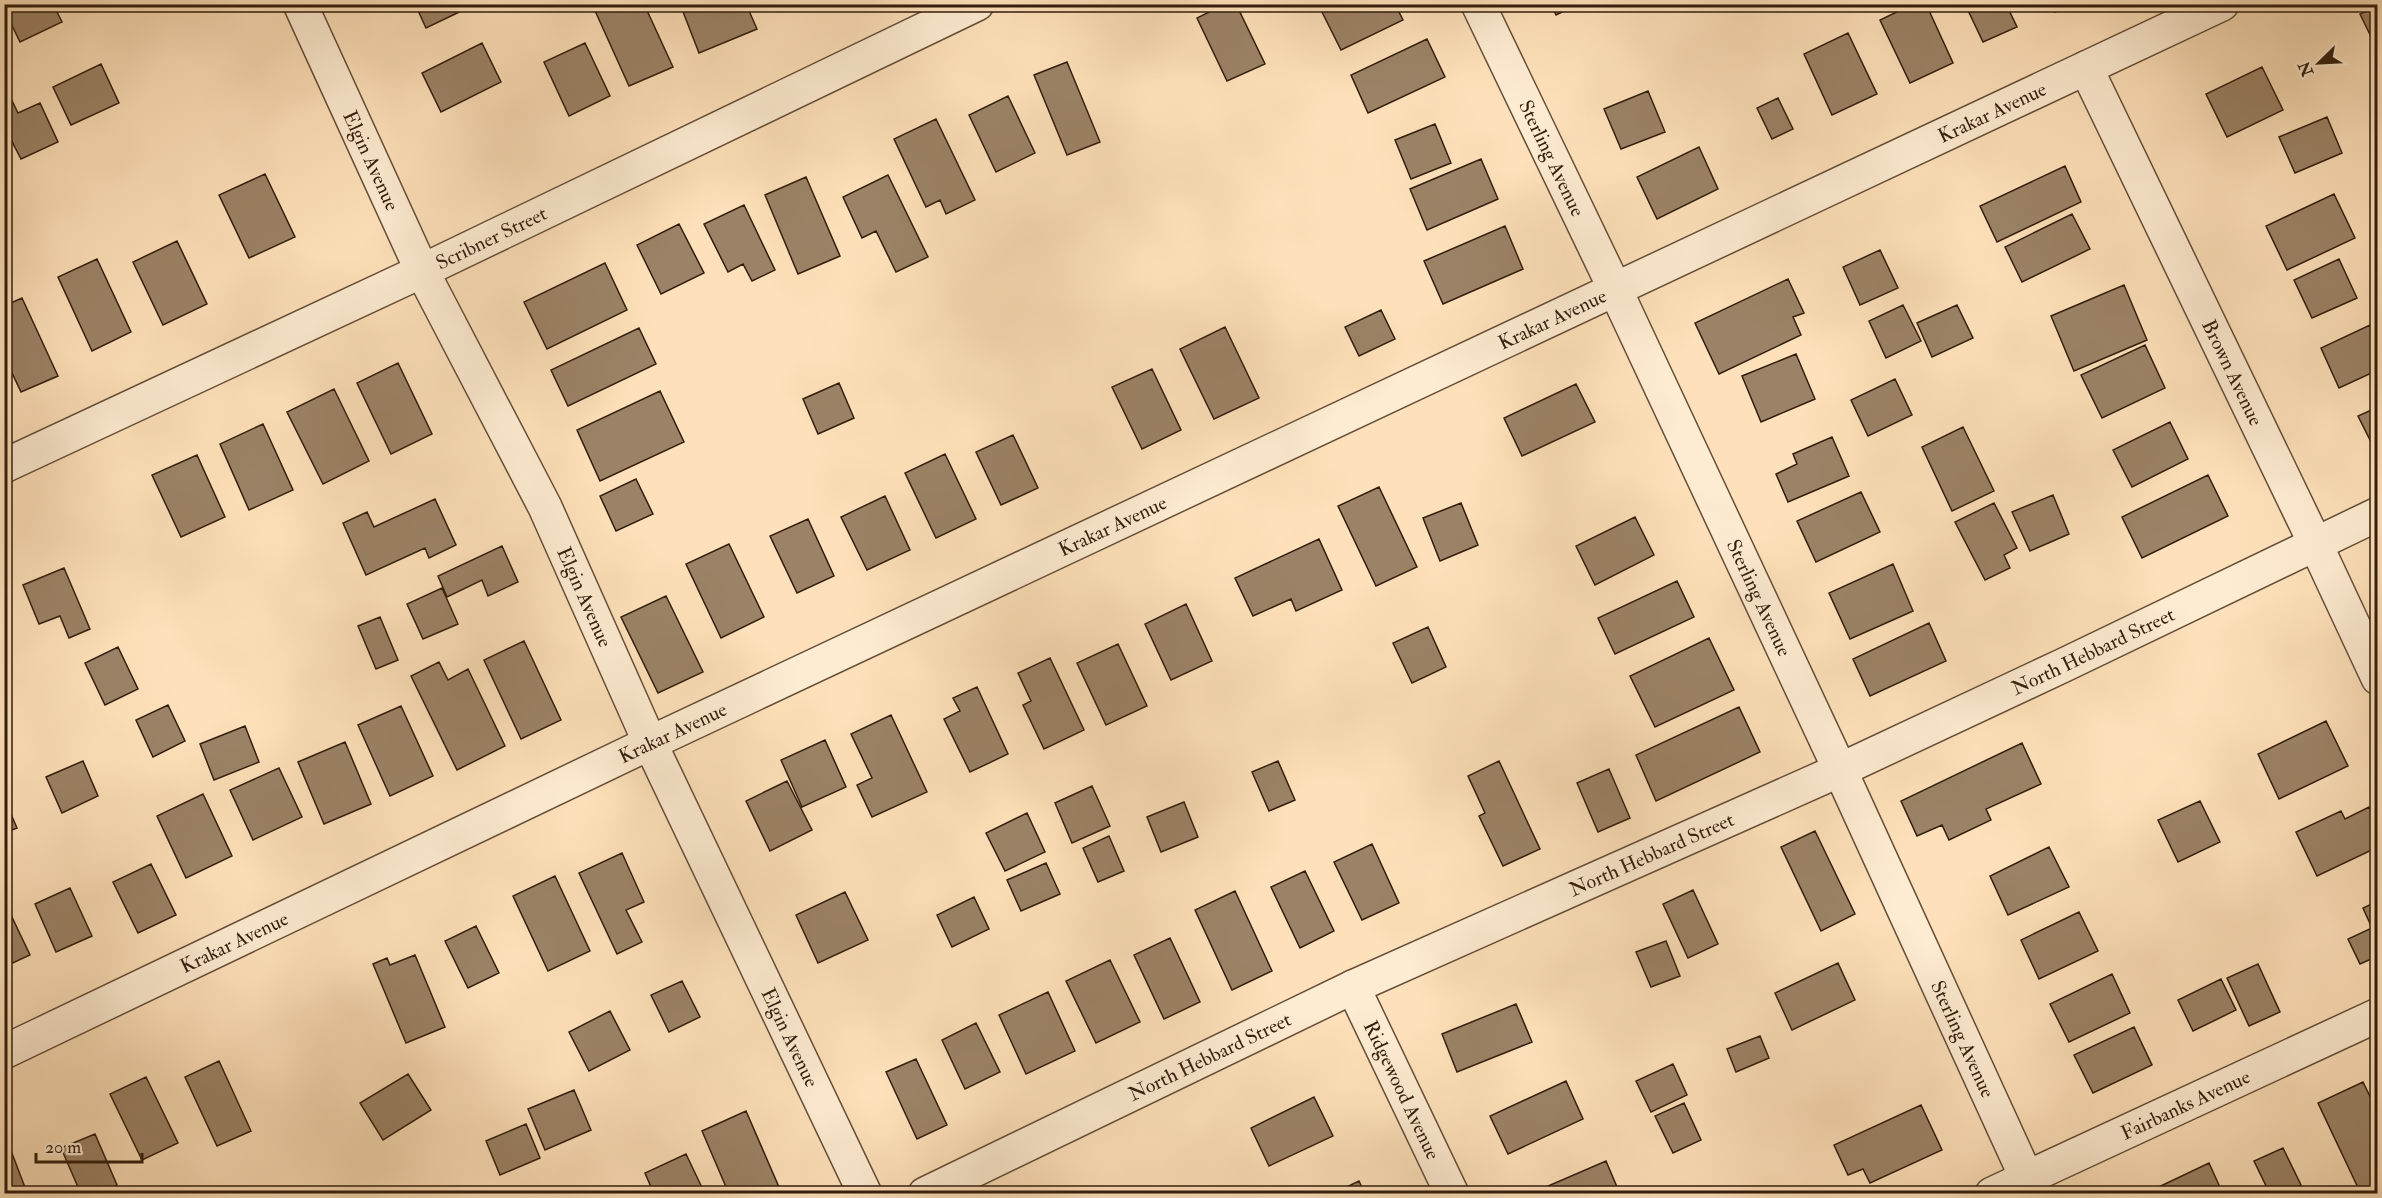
<svg xmlns="http://www.w3.org/2000/svg" width="2382" height="1198" font-family="'IM FELL Double Pica',serif">
  <style>
    .building { fill: #9c8367; stroke: #321d0d; stroke-width: 1.5 }
    .lines { fill: none; stroke-linecap: round; stroke-linejoin: round }
    .street-casing { stroke: #654e38; stroke-width: 36 }
    .street { stroke: #feecd2; stroke-width: 33 }
    .labels { text-anchor: middle; stroke-width: 4.5; stroke-linejoin: round; paint-order: stroke }
    .street-label { font-size: 20px; fill: #321d0d; stroke: #feecd2 }
  </style>
  <rect width="100%" height="100%" fill="#fee1ba"/>
  <filter id="stains"><feTurbulence type="fractalNoise" baseFrequency=".00333" numOctaves="4"/><feColorMatrix values="0 0 0 0 .2 0 0 0 0 .09 0 0 0 0 .02 0 0 0 .5 -.17"/></filter>
  <radialGradient id="worn" r=".72"><stop offset=".6" stop-color="#630" stop-opacity="0"/><stop offset="1" stop-color="#630" stop-opacity=".3"/></radialGradient>
  <path class="building" d="M 4,4 L 53,4 L 62,22 L 20,42 L 4,9 Z
    M 415,4 L 476,4 L 426,28 Z
    M 592,4 L 644,4 L 673,67 L 629,86 Z
    M 680,4 L 746,4 L 757,29 L 699,53 Z
    M 1225,4 L 1236,4 L 1265,64 L 1227,81 L 1197,18 Z
    M 1328,4 L 1395,4 L 1403,20 L 1341,50 L 1320,8 Z
    M 1551,4 L 1579,4 L 1556,15 Z
    M 1913,4 L 1926,4 L 1953,63 L 1910,83 L 1880,20 Z
    M 1965,4 L 2006,4 L 2017,27 L 1983,42 Z
    M 2051,4 L 2074,4 L 2055,12 Z
    M 2378,6 L 2378,51 L 2360,14 Z
    M 1848,33 L 1877,94 L 1832,115 L 1804,54 Z
    M 1427,39 L 1445,77 L 1368,113 L 1351,75 Z
    M 482,43 L 501,82 L 441,112 L 422,73 Z
    M 585,43 L 610,96 L 569,116 L 544,62 Z
    M 1067,62 L 1100,142 L 1067,155 L 1034,75 Z
    M 101,64 L 119,103 L 71,125 L 53,87 Z
    M 2262,67 L 2283,110 L 2227,137 L 2206,94 Z
    M 4,84 L 18,113 L 40,103 L 58,142 L 21,159 L 4,126 Z
    M 1648,91 L 1665,132 L 1621,149 L 1604,109 Z
    M 1008,96 L 1035,153 L 996,172 L 969,115 Z
    M 1778,98 L 1793,129 L 1772,139 L 1757,108 Z
    M 2327,117 L 2342,153 L 2295,173 L 2279,137 Z
    M 936,119 L 975,200 L 946,214 L 940,200 L 926,207 L 894,139 Z
    M 1435,124 L 1451,163 L 1411,179 L 1395,140 Z
    M 1699,147 L 1718,189 L 1657,219 L 1637,177 Z
    M 1481,159 L 1498,199 L 1427,230 L 1410,189 Z
    M 2065,166 L 2081,202 L 1997,242 L 1980,206 Z
    M 265,174 L 295,237 L 249,258 L 219,195 Z
    M 888,175 L 928,257 L 896,272 L 876,231 L 862,238 L 843,197 Z
    M 806,177 L 840,256 L 798,274 L 765,195 Z
    M 2334,194 L 2355,238 L 2287,270 L 2266,226 Z
    M 744,205 L 775,270 L 752,281 L 743,264 L 728,272 L 704,224 Z
    M 2072,214 L 2090,249 L 2022,282 L 2005,247 Z
    M 679,224 L 704,273 L 661,294 L 637,245 Z
    M 1505,226 L 1523,269 L 1443,304 L 1424,261 Z
    M 177,241 L 207,304 L 163,325 L 133,262 Z
    M 1880,250 L 1898,288 L 1860,305 L 1843,267 Z
    M 97,259 L 131,332 L 92,351 L 58,277 Z
    M 2339,259 L 2357,298 L 2312,318 L 2294,280 Z
    M 605,263 L 627,310 L 547,349 L 524,302 Z
    M 1788,279 L 1804,313 L 1793,317 L 1801,335 L 1719,374 L 1695,323 Z
    M 2124,285 L 2147,340 L 2074,371 L 2051,316 Z
    M 22,298 L 58,376 L 21,392 L 4,356 L 4,306 Z
    M 1903,305 L 1921,341 L 1886,358 L 1869,321 Z
    M 1957,305 L 1973,338 L 1932,357 L 1917,323 Z
    M 1381,310 L 1395,339 L 1359,356 L 1345,327 Z
    M 2370,325 L 2378,341 L 2378,370 L 2339,388 L 2321,348 Z
    M 1225,327 L 1259,398 L 1214,419 L 1180,349 Z
    M 639,328 L 656,364 L 568,406 L 551,370 Z
    M 2145,345 L 2165,388 L 2102,418 L 2081,375 Z
    M 1796,354 L 1815,399 L 1761,422 L 1742,376 Z
    M 398,363 L 432,434 L 391,454 L 357,383 Z
    M 1152,369 L 1181,430 L 1142,449 L 1112,387 Z
    M 1895,379 L 1912,415 L 1868,436 L 1851,400 Z
    M 839,383 L 854,418 L 818,434 L 803,399 Z
    M 1576,384 L 1595,422 L 1522,456 L 1504,418 Z
    M 334,389 L 369,461 L 323,484 L 287,412 Z
    M 660,391 L 684,442 L 600,481 L 577,430 Z
    M 2378,407 L 2378,456 L 2358,416 Z
    M 2170,422 L 2188,459 L 2132,487 L 2113,450 Z
    M 263,424 L 293,490 L 249,510 L 220,444 Z
    M 1963,427 L 1994,491 L 1952,511 L 1922,447 Z
    M 1013,435 L 1038,488 L 1001,505 L 976,452 Z
    M 1832,437 L 1849,476 L 1788,502 L 1776,474 L 1797,464 L 1793,454 Z
    M 945,454 L 976,519 L 936,538 L 905,473 Z
    M 197,455 L 225,517 L 181,537 L 152,475 Z
    M 2208,475 L 2228,516 L 2142,558 L 2122,517 Z
    M 636,479 L 653,514 L 616,531 L 600,496 Z
    M 1379,487 L 1417,567 L 1376,586 L 1338,506 Z
    M 1861,492 L 1880,532 L 1816,562 L 1797,521 Z
    M 2053,495 L 2069,534 L 2030,551 L 2012,512 Z
    M 885,496 L 910,550 L 867,570 L 841,517 Z
    M 435,499 L 456,545 L 429,558 L 425,548 L 366,575 L 343,523 L 367,512 L 374,527 Z
    M 1461,503 L 1478,545 L 1440,561 L 1423,518 Z
    M 1994,503 L 2017,548 L 2004,555 L 2010,568 L 1985,580 L 1955,522 Z
    M 1635,517 L 1654,555 L 1595,585 L 1576,546 Z
    M 808,519 L 834,576 L 797,593 L 770,536 Z
    M 1319,539 L 1342,590 L 1296,611 L 1291,599 L 1253,616 L 1235,578 Z
    M 729,544 L 764,617 L 721,638 L 686,564 Z
    M 502,546 L 518,582 L 488,596 L 482,580 L 447,597 L 438,576 Z
    M 1893,564 L 1913,611 L 1850,639 L 1829,593 Z
    M 64,568 L 90,629 L 69,638 L 60,616 L 39,624 L 23,585 Z
    M 1677,581 L 1694,617 L 1615,654 L 1598,618 Z
    M 442,588 L 458,624 L 423,639 L 407,604 Z
    M 666,596 L 703,672 L 658,693 L 621,617 Z
    M 1186,604 L 1212,661 L 1171,680 L 1145,624 Z
    M 380,617 L 398,660 L 376,669 L 358,626 Z
    M 1929,623 L 1946,661 L 1870,696 L 1853,659 Z
    M 1428,627 L 1446,667 L 1412,683 L 1393,643 Z
    M 1709,638 L 1734,690 L 1655,727 L 1630,676 Z
    M 524,641 L 561,720 L 521,739 L 484,660 Z
    M 1118,644 L 1147,706 L 1106,725 L 1077,663 Z
    M 118,647 L 138,689 L 105,705 L 85,663 Z
    M 1050,658 L 1084,730 L 1044,749 L 1023,705 L 1031,701 L 1018,673 Z
    M 439,662 L 448,680 L 468,669 L 505,746 L 457,770 L 411,676 Z
    M 977,687 L 1008,754 L 970,772 L 944,719 L 960,711 L 953,698 Z
    M 168,705 L 185,741 L 153,757 L 136,720 Z
    M 401,706 L 433,776 L 390,796 L 358,725 Z
    M 1739,707 L 1760,752 L 1656,801 L 1636,755 Z
    M 891,715 L 927,792 L 872,817 L 857,785 L 872,778 L 851,734 Z
    M 2326,721 L 2348,766 L 2279,799 L 2258,754 Z
    M 245,726 L 259,762 L 214,780 L 200,744 Z
    M 825,740 L 846,787 L 802,807 L 781,760 Z
    M 345,742 L 371,804 L 324,824 L 298,762 Z
    M 2022,743 L 2041,784 L 1986,809 L 1991,820 L 1949,840 L 1942,825 L 1917,836 L 1901,801 Z
    M 83,761 L 98,796 L 62,813 L 46,777 Z
    M 1278,761 L 1295,800 L 1269,811 L 1252,772 Z
    M 1499,761 L 1540,849 L 1503,866 L 1479,816 L 1485,813 L 1468,776 Z
    M 279,768 L 302,817 L 253,840 L 230,790 Z
    M 1609,769 L 1630,818 L 1598,832 L 1577,783 Z
    M 787,781 L 812,830 L 770,851 L 746,801 Z
    M 1092,786 L 1110,826 L 1072,843 L 1055,803 Z
    M 203,794 L 232,856 L 186,878 L 157,816 Z
    M 4,798 L 17,828 L 4,833 Z
    M 2200,801 L 2220,842 L 2178,862 L 2158,820 Z
    M 1184,802 L 1198,837 L 1161,852 L 1147,817 Z
    M 2369,807 L 2378,825 L 2378,847 L 2317,876 L 2296,832 L 2341,811 L 2345,819 Z
    M 1027,813 L 1045,852 L 1005,871 L 986,833 Z
    M 1815,831 L 1855,914 L 1821,931 L 1781,847 Z
    M 1109,836 L 1124,871 L 1098,882 L 1083,848 Z
    M 1372,844 L 1399,903 L 1362,920 L 1334,862 Z
    M 2049,847 L 2069,887 L 2008,915 L 1990,876 Z
    M 622,853 L 644,902 L 626,910 L 642,942 L 617,954 L 579,873 Z
    M 1046,863 L 1060,894 L 1021,911 L 1007,880 Z
    M 151,864 L 176,915 L 138,933 L 113,882 Z
    M 1305,871 L 1334,931 L 1300,948 L 1271,887 Z
    M 555,876 L 590,951 L 548,971 L 513,896 Z
    M 70,888 L 92,936 L 56,952 L 35,904 Z
    M 1693,890 L 1718,944 L 1688,958 L 1663,904 Z
    M 1235,891 L 1272,971 L 1232,990 L 1195,910 Z
    M 845,892 L 868,940 L 818,963 L 796,915 Z
    M 974,897 L 989,929 L 952,947 L 937,915 Z
    M 2378,901 L 2378,956 L 2360,964 L 2348,939 L 2372,928 L 2363,908 Z
    M 2079,912 L 2098,951 L 2039,979 L 2021,940 Z
    M 11,915 L 30,955 L 4,967 L 4,918 Z
    M 476,926 L 499,973 L 468,988 L 445,941 Z
    M 1170,938 L 1200,1002 L 1164,1019 L 1134,955 Z
    M 1666,941 L 1680,976 L 1651,987 L 1636,952 Z
    M 415,955 L 445,1027 L 406,1043 L 373,964 L 387,958 L 390,965 Z
    M 1110,960 L 1140,1022 L 1096,1043 L 1066,981 Z
    M 1838,963 L 1855,1000 L 1792,1030 L 1775,993 Z
    M 2258,964 L 2280,1012 L 2249,1026 L 2227,978 Z
    M 2112,974 L 2130,1013 L 2069,1042 L 2050,1004 Z
    M 2221,979 L 2236,1010 L 2193,1031 L 2178,1000 Z
    M 682,981 L 700,1017 L 669,1032 L 651,995 Z
    M 1048,992 L 1075,1051 L 1026,1074 L 999,1015 Z
    M 1516,1004 L 1532,1042 L 1457,1072 L 1442,1034 Z
    M 610,1011 L 630,1050 L 589,1071 L 569,1032 Z
    M 976,1023 L 1000,1072 L 965,1089 L 942,1040 Z
    M 2134,1027 L 2152,1065 L 2093,1093 L 2074,1055 Z
    M 1760,1036 L 1769,1058 L 1736,1072 L 1727,1049 Z
    M 916,1059 L 947,1125 L 917,1139 L 886,1072 Z
    M 219,1061 L 251,1131 L 217,1146 L 185,1077 Z
    M 1673,1064 L 1687,1095 L 1651,1112 L 1636,1081 Z
    M 408,1074 L 431,1110 L 383,1140 L 360,1103 Z
    M 146,1077 L 178,1143 L 142,1160 L 110,1094 Z
    M 1566,1081 L 1583,1119 L 1508,1154 L 1490,1116 Z
    M 2363,1082 L 2378,1113 L 2378,1194 L 2361,1194 L 2318,1103 Z
    M 574,1090 L 591,1130 L 545,1150 L 528,1109 Z
    M 1314,1097 L 1333,1136 L 1269,1166 L 1251,1128 Z
    M 1684,1103 L 1701,1140 L 1673,1153 L 1655,1116 Z
    M 1921,1105 L 1942,1150 L 1870,1183 L 1863,1169 L 1848,1175 L 1834,1145 Z
    M 746,1111 L 782,1194 L 729,1194 L 702,1131 Z
    M 526,1124 L 540,1158 L 500,1175 L 486,1141 Z
    M 95,1134 L 117,1185 L 99,1194 L 81,1194 L 61,1148 Z
    M 10,1148 L 26,1190 L 16,1194 L 4,1194 L 4,1150 Z
    M 2283,1148 L 2301,1185 L 2284,1194 L 2270,1194 L 2254,1161 Z
    M 686,1154 L 705,1194 L 654,1194 L 645,1173 Z
    M 1606,1161 L 1620,1194 L 1532,1193 Z
    M 2209,1163 L 2223,1194 L 2144,1194 Z
    M 1359,1181 L 1365,1194 L 1332,1194 Z"/>
  <g class="lines">
    <defs>
      <g id="street">
        <path id="s1" d="M 300,4 L 422,271 L 545,507 L 650,743 L 865,1194"/>
        <path id="s2" d="M 1478,4 L 1615,289 L 1840,770 L 2034,1194"/>
        <path id="s3" d="M 2086,68 L 2315,543 L 2378,678"/>
        <path id="s4" d="M 4,466 L 422,271 L 977,4"/>
        <path id="s5" d="M 1353,987 L 1452,1194"/>
        <path id="s6" d="M 4,1052 L 650,743 L 2222,4"/>
        <path id="s7" d="M 925,1194 L 1353,987 L 1840,770 L 2064,665 L 2378,514"/>
        <path id="s8" d="M 1992,1194 L 2378,1015"/>
      </g>
    </defs>
    <use href="#street" class="street-casing"/>
    <use href="#street" class="street"/>
  </g>
  <g class="labels">
    <g class="street-label">
      <text dy="7" stroke="none"><textPath href="#s6" startOffset="2199">Krakar Avenue</textPath></text>
      <text dy="7" stroke="none"><textPath href="#s2" startOffset="171">Sterling Avenue</textPath></text>
      <text dy="7" stroke="none"><textPath href="#s1" startOffset="172">Elgin Avenue</textPath></text>
      <text dy="7" stroke="none"><textPath href="#s4" startOffset="538">Scribner Street</textPath></text>
      <text dy="7" stroke="none"><textPath href="#s6" startOffset="1713">Krakar Avenue</textPath></text>
      <text dy="7" stroke="none"><textPath href="#s3" startOffset="338">Brown Avenue</textPath></text>
      <text dy="7" stroke="none"><textPath href="#s6" startOffset="1227">Krakar Avenue</textPath></text>
      <text dy="7" stroke="none"><textPath href="#s2" startOffset="657">Sterling Avenue</textPath></text>
      <text dy="7" stroke="none"><textPath href="#s1" startOffset="658">Elgin Avenue</textPath></text>
      <text dy="7" stroke="none"><textPath href="#s7" startOffset="1288">North Hebbard Street</textPath></text>
      <text dy="7" stroke="none"><textPath href="#s6" startOffset="741">Krakar Avenue</textPath></text>
      <text dy="7" stroke="none"><textPath href="#s7" startOffset="802">North Hebbard Street</textPath></text>
      <text dy="7" stroke="none"><textPath href="#s6" startOffset="255">Krakar Avenue</textPath></text>
      <text dy="7" stroke="none"><textPath href="#s1" startOffset="1144">Elgin Avenue</textPath></text>
      <text dy="7" stroke="none"><textPath href="#s2" startOffset="1143">Sterling Avenue</textPath></text>
      <text dy="7" stroke="none"><textPath href="#s7" startOffset="316">North Hebbard Street</textPath></text>
      <text dy="7" stroke="none"><textPath href="#s5" startOffset="114">Ridgewood Avenue</textPath></text>
      <text dy="7" stroke="none"><textPath href="#s8" startOffset="213">Fairbanks Avenue</textPath></text>
    </g>
  </g>
  <rect width="2382" height="1198" fill="none" stroke="#fee1ba" stroke-width="24"/>
  <rect x="6" y="6" width="2370" height="1186" fill="none" stroke="#321d0d" stroke-width="3"/>
  <rect x="12" y="12" width="2358" height="1174" fill="none" stroke="#321d0d" stroke-width="1.5"/>
  <g transform="translate(2319 63) rotate(246)" stroke="#feecd2" stroke-width="4.5" paint-order="stroke">
  <path d="M0-4.5L10 22L0 15L-10 22Z" fill="#321d0d"/>
  <text y="-9" font-size="16" font-weight="bold" text-anchor="middle" fill="#321d0d">N</text>
  </g>
  <path d="M36 1153v9h106v-9" fill="none" stroke="#321d0d" stroke-width="3"/>
  <text x="45" y="1153" font-size="18" fill="#321d0d" stroke="#feecd2" stroke-width="4.5" paint-order="stroke">20 m</text>
  <rect width="100%" height="100%" filter="url(#stains)"/>
  <rect width="100%" height="100%" fill="url(#worn)"/>
</svg>
